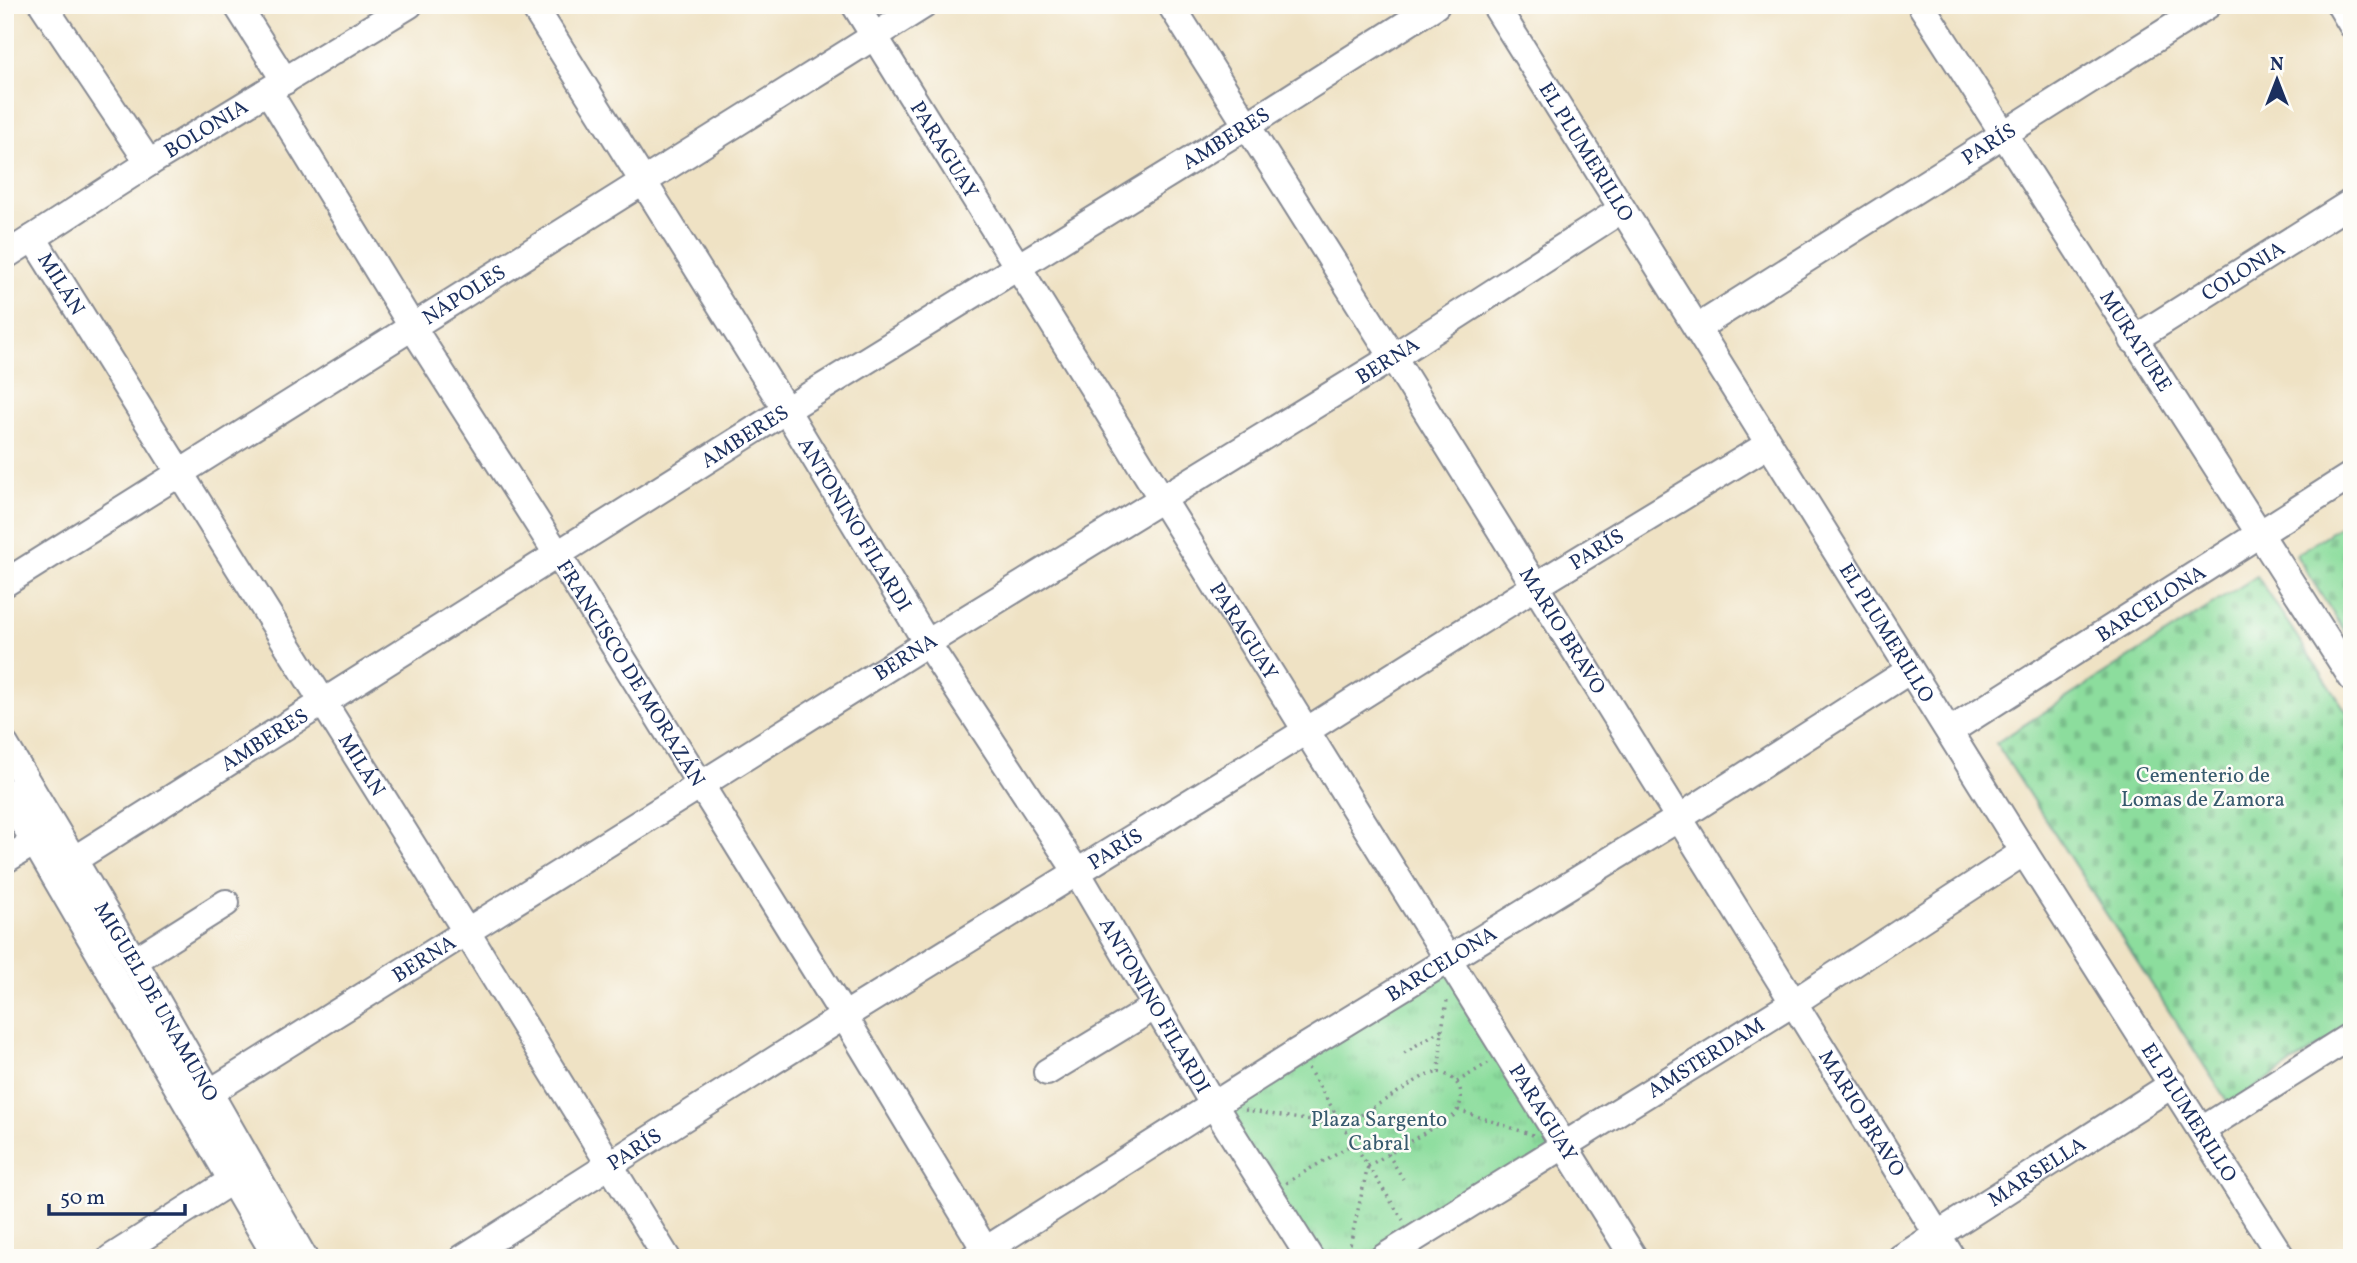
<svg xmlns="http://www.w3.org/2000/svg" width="2357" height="1263" font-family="Vollkorn,serif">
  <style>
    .cemetery { fill: url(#cemetery-stones); stroke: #54867e; stroke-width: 2 }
    .park { fill: url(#park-tufts); stroke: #54867e; stroke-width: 2 }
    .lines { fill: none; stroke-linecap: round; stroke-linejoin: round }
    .minor-casing { stroke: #858891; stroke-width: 30 }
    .path { stroke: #858891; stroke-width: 3.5; stroke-dasharray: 2 5; stroke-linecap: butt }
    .minor { stroke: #fff; stroke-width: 26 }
    .labels { text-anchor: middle; stroke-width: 5; stroke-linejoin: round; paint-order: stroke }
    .street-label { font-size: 21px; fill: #1b2f5e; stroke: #fdfcf7 }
    .park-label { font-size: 21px; fill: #375a6e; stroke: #fdfcf7 }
  </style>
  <defs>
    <pattern id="cemetery-stones" width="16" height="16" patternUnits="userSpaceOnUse" patternTransform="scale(1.75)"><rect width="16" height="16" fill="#8cdd9d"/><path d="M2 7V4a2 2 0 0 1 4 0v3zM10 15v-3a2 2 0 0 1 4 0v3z" fill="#78be8a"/></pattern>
    <pattern id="park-tufts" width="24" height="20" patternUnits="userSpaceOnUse" patternTransform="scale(1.75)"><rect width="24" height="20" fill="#8cdd9d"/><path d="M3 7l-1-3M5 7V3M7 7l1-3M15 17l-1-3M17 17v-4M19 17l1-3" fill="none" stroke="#78be8a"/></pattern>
  </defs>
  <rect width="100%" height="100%" fill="#fdfcf7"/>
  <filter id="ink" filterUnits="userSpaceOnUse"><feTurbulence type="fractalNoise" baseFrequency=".0143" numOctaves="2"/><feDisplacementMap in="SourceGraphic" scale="14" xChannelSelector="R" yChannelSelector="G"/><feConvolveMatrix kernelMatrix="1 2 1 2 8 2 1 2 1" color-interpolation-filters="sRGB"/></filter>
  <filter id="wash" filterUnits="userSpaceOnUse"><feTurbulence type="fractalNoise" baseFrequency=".00686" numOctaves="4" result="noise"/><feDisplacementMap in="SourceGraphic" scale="28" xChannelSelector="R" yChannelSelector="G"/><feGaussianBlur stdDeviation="1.57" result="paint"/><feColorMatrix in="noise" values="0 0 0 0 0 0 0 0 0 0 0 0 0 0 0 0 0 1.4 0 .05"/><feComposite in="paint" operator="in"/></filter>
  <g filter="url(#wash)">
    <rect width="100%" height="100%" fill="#efe2c4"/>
    <path class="cemetery" d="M 2352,518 L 2352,643 L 2296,555 Z
      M 2257,576 L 2352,720 L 2352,1025 L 2229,1104 L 1996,743 Z"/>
    <path class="park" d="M 1448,958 L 1563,1145 L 1384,1258 L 1310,1258 L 1213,1104 Z"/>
  </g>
  <g filter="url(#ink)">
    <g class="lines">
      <defs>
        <g id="minor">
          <path d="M 43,5 L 149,163"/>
          <path d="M 237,5 L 285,81"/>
          <path id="s1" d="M 533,5 L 786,410 L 927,643 L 1077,872 L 1213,1104 L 1310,1258"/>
          <path id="s2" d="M 855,5 L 1634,1258"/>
          <path id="s3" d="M 1171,5 L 1393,357 L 1952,1258"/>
          <path id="s4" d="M 1495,5 L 2024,852 L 2282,1258"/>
          <path id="s5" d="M 1921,5 L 2352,678"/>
          <path d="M 2340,5 L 2352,25"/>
          <path id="s6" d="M 268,91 L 413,328 L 558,555 L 844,1016 L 990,1258"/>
          <path id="s7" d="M 33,238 L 466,931 L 667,1258"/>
          <path id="s8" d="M 5,256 L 149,163 L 409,5"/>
          <path id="s9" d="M 1697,328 L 2208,5"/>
          <path id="s10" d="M 2133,340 L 2352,202"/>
          <path id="s11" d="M 5,583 L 924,5"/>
          <path id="s12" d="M 1950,731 L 2352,475"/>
          <path id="s13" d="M 5,745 L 134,961 L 304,1258"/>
          <path d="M 5,791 L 277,1258"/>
          <path d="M 5,860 L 48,834"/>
          <path id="s14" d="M 53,869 L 75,859 L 786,410 L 1246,126 L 1436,5"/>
          <path d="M 134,961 L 226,903"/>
          <path d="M 1047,1072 L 1156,1006"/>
          <path id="s15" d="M 190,1105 L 927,643 L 1393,357 L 1621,210"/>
          <path d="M 2202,1130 L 2352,1035"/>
          <path d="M 111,1258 L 248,1170"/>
          <path id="s16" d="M 463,1258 L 844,1016 L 1306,731 L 1534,587 L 1769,444"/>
          <path id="s17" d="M 973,1258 L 1297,1052 L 1679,818 L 1910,670"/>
          <path id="s18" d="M 1383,1258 L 1793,1003 L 2024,852"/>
          <path id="s19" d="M 1901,1258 L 2173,1084"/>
        </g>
      </defs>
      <use href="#minor" class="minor-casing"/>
      <path class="path" d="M 1404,1053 L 1441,1030
        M 1308,1068 L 1343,1126
        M 1439,1072 C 1462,1078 1468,1099 1453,1116 L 1368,1166 L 1343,1126 L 1424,1076 Z
        M 1439,1072 L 1442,1029 L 1447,1001
        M 1457,1082 L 1488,1063
        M 1245,1110 L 1343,1126
        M 1458,1110 L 1533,1135
        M 1388,1154 L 1403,1179
        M 1368,1166 L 1403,1220
        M 1286,1183 L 1354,1143
        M 1347,1258 L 1368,1166"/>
      <use href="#minor" class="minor"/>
    </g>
  </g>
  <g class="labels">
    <g class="street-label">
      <text dy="7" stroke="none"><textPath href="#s8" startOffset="238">BOLONIA</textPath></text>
      <text dy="7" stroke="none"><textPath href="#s14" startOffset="1382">AMBERES</textPath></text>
      <text dy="7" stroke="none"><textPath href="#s9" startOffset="345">PARÍS</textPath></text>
      <text dy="7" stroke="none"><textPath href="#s2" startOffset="170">PARAGUAY</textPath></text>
      <text dy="7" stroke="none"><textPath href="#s4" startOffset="173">EL PLUMERILLO</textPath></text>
      <text dy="7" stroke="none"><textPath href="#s10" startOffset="130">COLONIA</textPath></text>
      <text dy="7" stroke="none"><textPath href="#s7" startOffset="54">MILÁN</textPath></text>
      <text dy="7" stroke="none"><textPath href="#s11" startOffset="542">NÁPOLES</textPath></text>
      <text dy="7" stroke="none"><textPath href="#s5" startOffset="399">MURATURE</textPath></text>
      <text dy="7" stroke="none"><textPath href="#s15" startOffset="1410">BERNA</textPath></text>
      <text dy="7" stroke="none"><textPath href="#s14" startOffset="816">AMBERES</textPath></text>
      <text dy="7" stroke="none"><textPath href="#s1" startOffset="611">ANTONINO FILARDI</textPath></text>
      <text dy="7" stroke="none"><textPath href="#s16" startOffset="1337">PARÍS</textPath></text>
      <text dy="7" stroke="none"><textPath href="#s12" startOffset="238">BARCELONA</textPath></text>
      <text dy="7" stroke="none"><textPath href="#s2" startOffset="737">PARAGUAY</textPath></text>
      <text dy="7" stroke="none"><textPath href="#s3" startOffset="738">MARIO BRAVO</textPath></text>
      <text dy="7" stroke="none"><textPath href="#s4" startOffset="740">EL PLUMERILLO</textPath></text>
      <text dy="7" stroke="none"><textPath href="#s15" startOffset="844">BERNA</textPath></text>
      <text dy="7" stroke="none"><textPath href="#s6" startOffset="686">FRANCISCO DE MORAZÁN</textPath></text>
      <text dy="7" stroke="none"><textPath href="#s14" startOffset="248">AMBERES</textPath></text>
      <text dy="7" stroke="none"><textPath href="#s7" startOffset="621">MILÁN</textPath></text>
      <text dy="7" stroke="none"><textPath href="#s16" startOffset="770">PARÍS</textPath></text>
      <text dy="7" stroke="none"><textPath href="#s15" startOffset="276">BERNA</textPath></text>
      <text dy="7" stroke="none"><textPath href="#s17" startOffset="553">BARCELONA</textPath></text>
      <text dy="7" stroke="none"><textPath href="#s13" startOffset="298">MIGUEL DE UNAMUNO</textPath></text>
      <text dy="7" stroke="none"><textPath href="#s1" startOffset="1178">ANTONINO FILARDI</textPath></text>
      <text dy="7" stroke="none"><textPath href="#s18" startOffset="380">AMSTERDAM</textPath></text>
      <text dy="7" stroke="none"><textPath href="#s4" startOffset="1307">EL PLUMERILLO</textPath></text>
      <text dy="7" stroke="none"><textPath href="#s2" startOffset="1304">PARAGUAY</textPath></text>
      <text dy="7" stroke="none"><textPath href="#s3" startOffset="1306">MARIO BRAVO</textPath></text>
      <text dy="7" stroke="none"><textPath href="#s16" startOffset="203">PARÍS</textPath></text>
      <text dy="7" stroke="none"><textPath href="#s19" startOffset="161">MARSELLA</textPath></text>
    </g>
    <g class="park-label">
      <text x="2203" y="782">Cementerio de<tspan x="2203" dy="24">Lomas de Zamora</tspan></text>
      <text x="1379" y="1126">Plaza Sargento<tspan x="1379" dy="24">Cabral</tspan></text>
    </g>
  </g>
  <rect width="2357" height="1263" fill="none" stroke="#fdfcf7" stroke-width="28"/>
  <g transform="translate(2277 80)" stroke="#fdfcf7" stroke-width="5" paint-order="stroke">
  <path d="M0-5L12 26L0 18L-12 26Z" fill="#1b2f5e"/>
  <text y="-10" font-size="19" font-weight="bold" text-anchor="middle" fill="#1b2f5e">N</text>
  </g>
  <path d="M49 1204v10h136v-10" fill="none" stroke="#1b2f5e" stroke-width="3.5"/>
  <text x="60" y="1204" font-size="21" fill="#1b2f5e" stroke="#fdfcf7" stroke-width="5" paint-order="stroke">50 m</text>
</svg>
